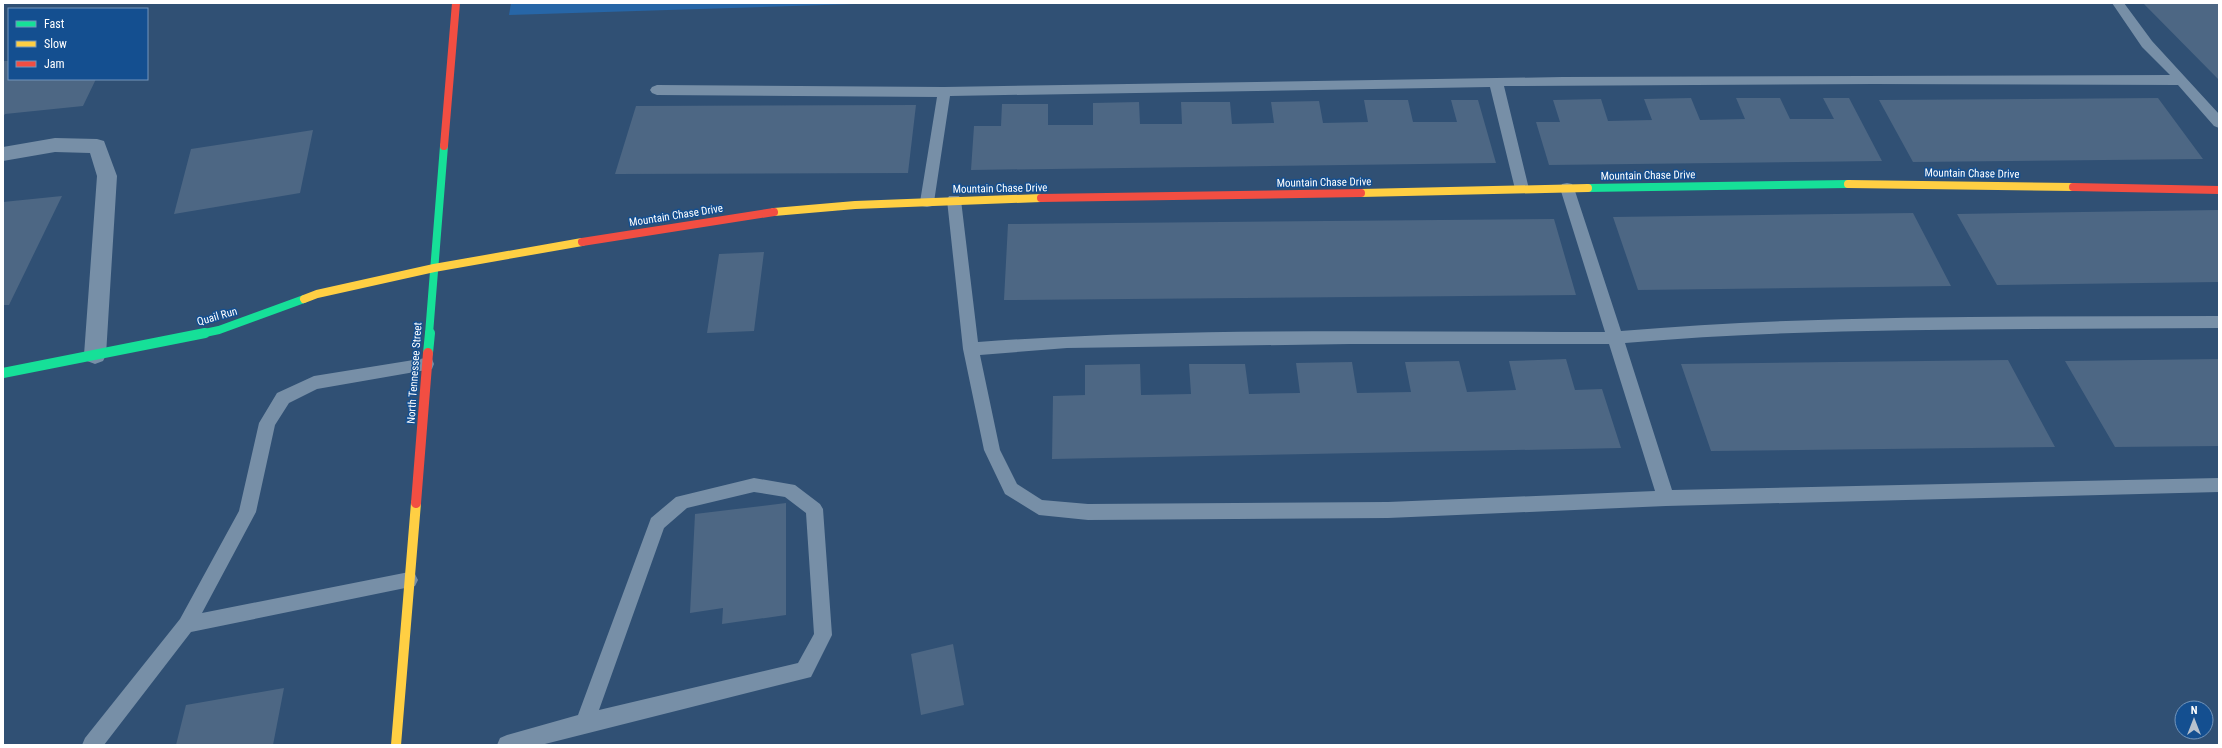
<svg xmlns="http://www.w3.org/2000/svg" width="2222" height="748" font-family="'Roboto Condensed',sans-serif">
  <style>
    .green { fill: #2766a7 }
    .building { fill: #4d6784 }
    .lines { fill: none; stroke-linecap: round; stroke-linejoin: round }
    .lane { fill: #778fa7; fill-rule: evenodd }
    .street { fill: #778fa7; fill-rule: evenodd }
    .fast-far1 { stroke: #16e098; stroke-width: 8 }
    .fast { stroke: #16e098; stroke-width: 10 }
    .slow-far1 { stroke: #ffcf43; stroke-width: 8 }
    .slow { stroke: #ffcf43; stroke-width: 10 }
    .jam-far1 { stroke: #f24e42; stroke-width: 8 }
    .jam { stroke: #f24e42; stroke-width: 10 }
    .labels { text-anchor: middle; stroke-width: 3; stroke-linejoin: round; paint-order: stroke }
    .street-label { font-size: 11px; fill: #fff; stroke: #144f90 }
  </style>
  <rect width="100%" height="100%" fill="#305074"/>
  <path class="green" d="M 511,3 L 887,3 L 509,15 Z"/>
  <path class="building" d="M 2143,3 L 2219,3 L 2219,80 Z
    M 3,61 L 9,61 L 9,79 L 96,79 L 83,106 L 5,114 L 3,117 Z
    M 1691,98 L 1700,120 L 1745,119 L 1736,98 L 1780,98 L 1790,119 L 1834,119 L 1823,98 L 1849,98 L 1882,161 L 1549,165 L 1536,122 L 1560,122 L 1553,100 L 1601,99 L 1608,121 L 1652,120 L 1644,99 Z
    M 2158,98 L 2203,159 L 1913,162 L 1879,100 Z
    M 1364,100 L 1408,100 L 1413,122 L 1457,122 L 1451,100 L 1478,100 L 1496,163 L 971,170 L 974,126 L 1001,126 L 1002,104 L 1048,104 L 1048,125 L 1093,125 L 1093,103 L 1139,102 L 1140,124 L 1182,124 L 1181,102 L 1230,102 L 1232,124 L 1274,123 L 1271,102 L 1319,101 L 1323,123 L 1368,122 Z
    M 916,105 L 908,173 L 615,174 L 636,106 Z
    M 313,130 L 300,193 L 174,214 L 191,149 Z
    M 62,196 L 9,305 L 3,305 L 3,202 Z
    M 2219,210 L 2219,282 L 1997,285 L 1957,214 Z
    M 1913,213 L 1951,286 L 1638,290 L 1613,217 Z
    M 1554,219 L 1576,295 L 1004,300 L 1008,224 Z
    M 764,252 L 754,331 L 707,333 L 719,254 Z
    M 1566,359 L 1575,390 L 1602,389 L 1621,448 L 1052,459 L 1053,396 L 1085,395 L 1085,365 L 1140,364 L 1141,395 L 1191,394 L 1189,364 L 1245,364 L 1249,394 L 1300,393 L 1296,363 L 1352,362 L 1357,393 L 1411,392 L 1405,362 L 1459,361 L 1467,392 L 1516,390 L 1509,361 Z
    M 2219,359 L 2219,446 L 2115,447 L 2065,361 Z
    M 2008,360 L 2055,447 L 1711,451 L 1681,364 Z
    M 786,503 L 786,615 L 722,624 L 723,608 L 690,613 L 695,514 Z
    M 953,644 L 964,705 L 921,715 L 911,654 Z
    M 284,688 L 273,745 L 176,745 L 186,705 Z"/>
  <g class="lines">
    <path class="lane" d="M 2112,3 L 2124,3 L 2152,41 L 2219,114 L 2219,128 L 2214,126 L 2178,85 L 1873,84 L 1504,86 L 1529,189 L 1527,193 L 1517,193 L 1515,189 L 1490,87 L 950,96 L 934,202 L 932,206 L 927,207 L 922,206 L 920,202 L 937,97 L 657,95 L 652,93 L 650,90 L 652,87 L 657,85 L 944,87 L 1563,77 L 2170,75 L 2142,47 Z
      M 1567,183 L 1572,184 L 1574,188 L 1621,331 C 1819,314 2020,317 2219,316 L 2219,328 C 2021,330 1822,326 1625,343 L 1672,490 L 2219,478 L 2219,492 L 1666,506 L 1388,518 L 1088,520 L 1039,515 L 1005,494 L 984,450 L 963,349 L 947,200 L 949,196 L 959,196 L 961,200 L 978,342 C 1186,327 1396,332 1605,332 L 1560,188 L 1562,184 ZM 1350,344 L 1609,344 L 1655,491 L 1388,502 L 1088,504 L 1042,500 L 1017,484 L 1000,450 L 980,355 L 1067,348 Z
      M 426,358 L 432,359 L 434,364 L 432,369 L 317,389 L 289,403 L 275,425 L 256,512 L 202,613 L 409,572 L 415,574 L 418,580 L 415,586 L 191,632 L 104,745 L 82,745 L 85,738 L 180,619 L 239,511 L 259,423 L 277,393 L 314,376 Z
      M 754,478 L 795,485 L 820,504 L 823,509 L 832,635 L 811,677 L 541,745 L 497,745 L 500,738 L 507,735 L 578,715 L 651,518 L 676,497 ZM 754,492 L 785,497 L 806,513 L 814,634 L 798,663 L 599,710 L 664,528 L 687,508 Z"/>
    <path class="street" d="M 55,138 L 97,139 L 104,141 L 117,176 L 106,355 L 103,361 L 95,364 L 87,361 L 84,355 L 97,176 L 90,153 L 55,152 L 3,161 L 3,147 Z"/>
    <path class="fast-far1" d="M 1588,188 L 1848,184
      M 200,334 L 219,330 L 304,299
      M 429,334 L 444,146"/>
    <path class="fast" d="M 428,353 L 430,333
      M 3,373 L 205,333"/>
    <path class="slow-far1" d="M 1848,184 L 2073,187
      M 1361,193 L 1588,188
      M 774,212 L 855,205 L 1041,198
      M 304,299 L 317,294 L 434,268 L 582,242"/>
    <path class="slow" d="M 396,745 L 416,503"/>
    <path class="jam-far1" d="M 444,146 L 456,3
      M 2073,187 L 2219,190
      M 1041,198 L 1361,193
      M 582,242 L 774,212"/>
    <path class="jam" d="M 416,503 L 428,353"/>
  </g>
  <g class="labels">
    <g class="street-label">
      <text transform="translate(1972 173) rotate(1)" y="4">Mountain Chase Drive</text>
      <text transform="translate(1648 175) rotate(-1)" y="4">Mountain Chase Drive</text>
      <text transform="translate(1324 182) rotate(-1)" y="4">Mountain Chase Drive</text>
      <text transform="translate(1000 188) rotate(-1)" y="4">Mountain Chase Drive</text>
      <text transform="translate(676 215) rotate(-9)" y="4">Mountain Chase Drive</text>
      <text transform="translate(217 316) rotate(-16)" y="4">Quail Run</text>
      <text transform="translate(414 373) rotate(-86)" y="4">North Tennessee Street</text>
    </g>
  </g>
  <rect width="2222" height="748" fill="none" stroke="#ffffff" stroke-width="8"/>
  <rect x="8" y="8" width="140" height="72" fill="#144f90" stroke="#7295bc"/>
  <rect x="16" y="21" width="20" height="6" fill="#16e098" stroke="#7295bc"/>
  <text x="44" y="28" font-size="12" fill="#ffffff">Fast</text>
  <rect x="16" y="41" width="20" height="6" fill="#ffcf43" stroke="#7295bc"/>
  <text x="44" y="48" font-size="12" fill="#ffffff">Slow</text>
  <rect x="16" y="61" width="20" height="6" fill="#f24e42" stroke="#7295bc"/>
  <text x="44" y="68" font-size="12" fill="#ffffff">Jam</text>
  <g transform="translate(2194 720)"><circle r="19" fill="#144f90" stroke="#7295bc"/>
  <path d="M0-3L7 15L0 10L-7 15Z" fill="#b7c2ce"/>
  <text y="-6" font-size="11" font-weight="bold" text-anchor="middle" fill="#ffffff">N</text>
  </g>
</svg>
